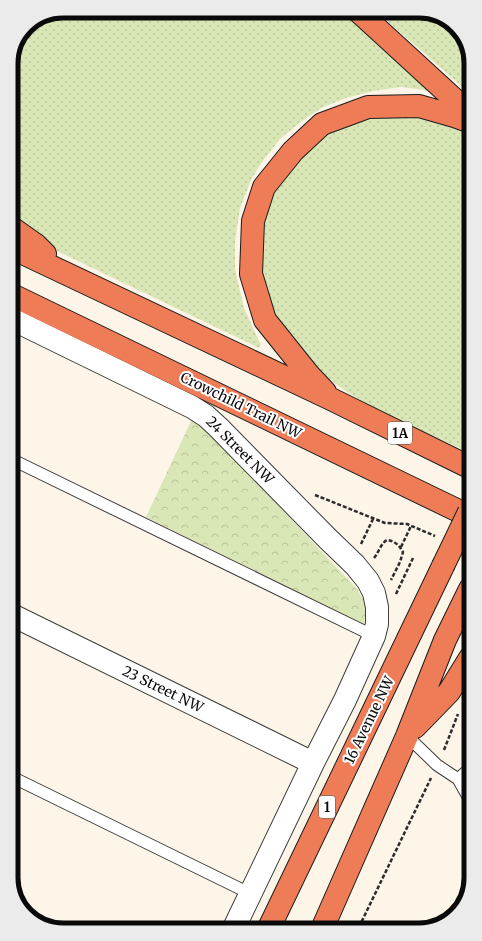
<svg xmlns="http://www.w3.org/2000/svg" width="482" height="941" font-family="Merriweather,serif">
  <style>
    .grass { fill: url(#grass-dots) }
    .park { fill: url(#park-crowns) }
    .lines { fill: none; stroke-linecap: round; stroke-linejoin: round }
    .lane-casing { stroke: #3d3d3d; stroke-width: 13 }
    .street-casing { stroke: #3d3d3d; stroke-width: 24 }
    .highway-casing { stroke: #1b1b1b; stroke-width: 24 }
    .path { stroke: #2c2c2c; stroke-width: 2.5; stroke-dasharray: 4 2; stroke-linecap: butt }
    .lane { stroke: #fff; stroke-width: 11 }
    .street { stroke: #fff; stroke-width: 22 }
    .highway { stroke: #ee7c57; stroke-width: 22 }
    .highway-bridge-casing { stroke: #1b1b1b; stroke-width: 24; stroke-linecap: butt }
    .highway-bridge { stroke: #ee7c57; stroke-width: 22 }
    .labels { text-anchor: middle; stroke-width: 4; stroke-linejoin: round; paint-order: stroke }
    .shield { fill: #fff; stroke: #545454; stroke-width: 1 }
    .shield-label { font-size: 13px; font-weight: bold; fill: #0a0a0a }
    .street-label { font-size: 14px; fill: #0a0a0a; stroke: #fff }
    .rim { fill: none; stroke: #0a0a0a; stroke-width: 5 }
  </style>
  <defs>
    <pattern id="grass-dots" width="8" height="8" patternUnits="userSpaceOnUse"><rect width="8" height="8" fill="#d9e6b5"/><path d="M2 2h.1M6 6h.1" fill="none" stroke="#b9c49a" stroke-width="1.8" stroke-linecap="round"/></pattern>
    <pattern id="park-crowns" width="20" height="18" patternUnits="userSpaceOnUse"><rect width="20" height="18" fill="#d9e6b5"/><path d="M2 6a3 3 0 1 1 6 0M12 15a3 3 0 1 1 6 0" fill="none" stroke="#b9c49a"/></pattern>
  </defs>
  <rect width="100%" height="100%" fill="#fef5e9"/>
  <path class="grass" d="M 63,11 L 345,11 L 431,91 L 401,87 L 373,91 L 346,98 L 323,107 L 302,121 L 280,139 L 262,162 L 252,178 L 240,208 L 235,242 L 235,269 L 244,308 L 259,341 L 261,344 L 259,348 L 53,249 L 12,220 L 11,59 L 26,26 Z
    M 376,11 L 423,11 L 449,21 L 456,34 L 467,51 L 467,91 Z
    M 375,116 C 387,116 398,115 410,116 C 429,117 451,124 468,133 L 469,440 L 464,450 L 379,411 L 344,390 L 318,370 L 275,320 L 261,275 L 261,229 L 268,207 L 276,190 L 287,171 L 318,141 L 334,131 Z"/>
  <path class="park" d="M 192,419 L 201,424 L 358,590 L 366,606 L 364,625 L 146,517 Z"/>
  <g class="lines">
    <defs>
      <path id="lane" d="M 13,460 L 374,636
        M 407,736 L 437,765 L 458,779 L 471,802
        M 14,778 L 251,894
        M 458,779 L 470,768"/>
      <path id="street" d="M 12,319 L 192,407 L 206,416 L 218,427 L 327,538 L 355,565 L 368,581 L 374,593 L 377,607 L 377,624 L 374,636 L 345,700 L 313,763 L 234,928
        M 14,616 L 313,763"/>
      <path id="highway" d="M 358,11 L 467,111
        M 12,228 L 36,245 L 45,254
        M 12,248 L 331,399 L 469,467
        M 12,295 L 469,516
        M 325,392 L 309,375 L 265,320 L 251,274 L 253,221 L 264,187 L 293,151 L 322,124 L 368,107 L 419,106 L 454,116 L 468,121
        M 415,727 L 449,692 L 470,658
        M 323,927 L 407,736 L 445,640 L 470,589
        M 269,928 L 443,566"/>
    </defs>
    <use href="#lane" class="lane-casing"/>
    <use href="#street" class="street-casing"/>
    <use href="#highway" class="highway-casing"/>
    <path class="path" d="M 315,495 L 385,523 L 407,524 L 435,536
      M 361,544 L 373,519
      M 401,547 L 411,526
      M 374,558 C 379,552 381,543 387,540 C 395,541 399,545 403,552 L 400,562 L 391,580
      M 396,594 L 413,558
      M 444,750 L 458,714
      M 359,927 L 431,778"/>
    <use href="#lane" class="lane"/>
    <use href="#street" class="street"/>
    <use href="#highway" class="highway"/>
    <defs>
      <path id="highway-bridge" d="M 443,566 L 469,512"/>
    </defs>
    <use href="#highway-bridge" class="highway-bridge-casing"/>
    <use href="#highway-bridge" class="highway-bridge"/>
  </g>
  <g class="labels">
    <g class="shield">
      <rect x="388" y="422" width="24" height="22" rx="3"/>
      <rect x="319" y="796" width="16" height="22" rx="3"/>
    </g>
    <g class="shield-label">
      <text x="400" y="438">1A</text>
      <text x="327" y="812">1</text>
    </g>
    <g class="street-label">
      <text transform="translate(241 405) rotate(26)" y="5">Crowchild Trail NW</text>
      <text transform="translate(240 450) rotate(45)" y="5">24 Street NW</text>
      <text transform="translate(163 689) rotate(26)" y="5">23 Street NW</text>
      <text transform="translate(369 720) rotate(-64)" y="5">16 Avenue NW</text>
    </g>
  </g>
  <path d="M0 0H482V941H0ZM63 18H419A45 45 0 0 1 464 63V878A45 45 0 0 1 419 923H63A45 45 0 0 1 18 878V63A45 45 0 0 1 63 18Z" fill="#ebebeb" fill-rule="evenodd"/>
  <path class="rim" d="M63 18H419A45 45 0 0 1 464 63V878A45 45 0 0 1 419 923H63A45 45 0 0 1 18 878V63A45 45 0 0 1 63 18Z"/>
</svg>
